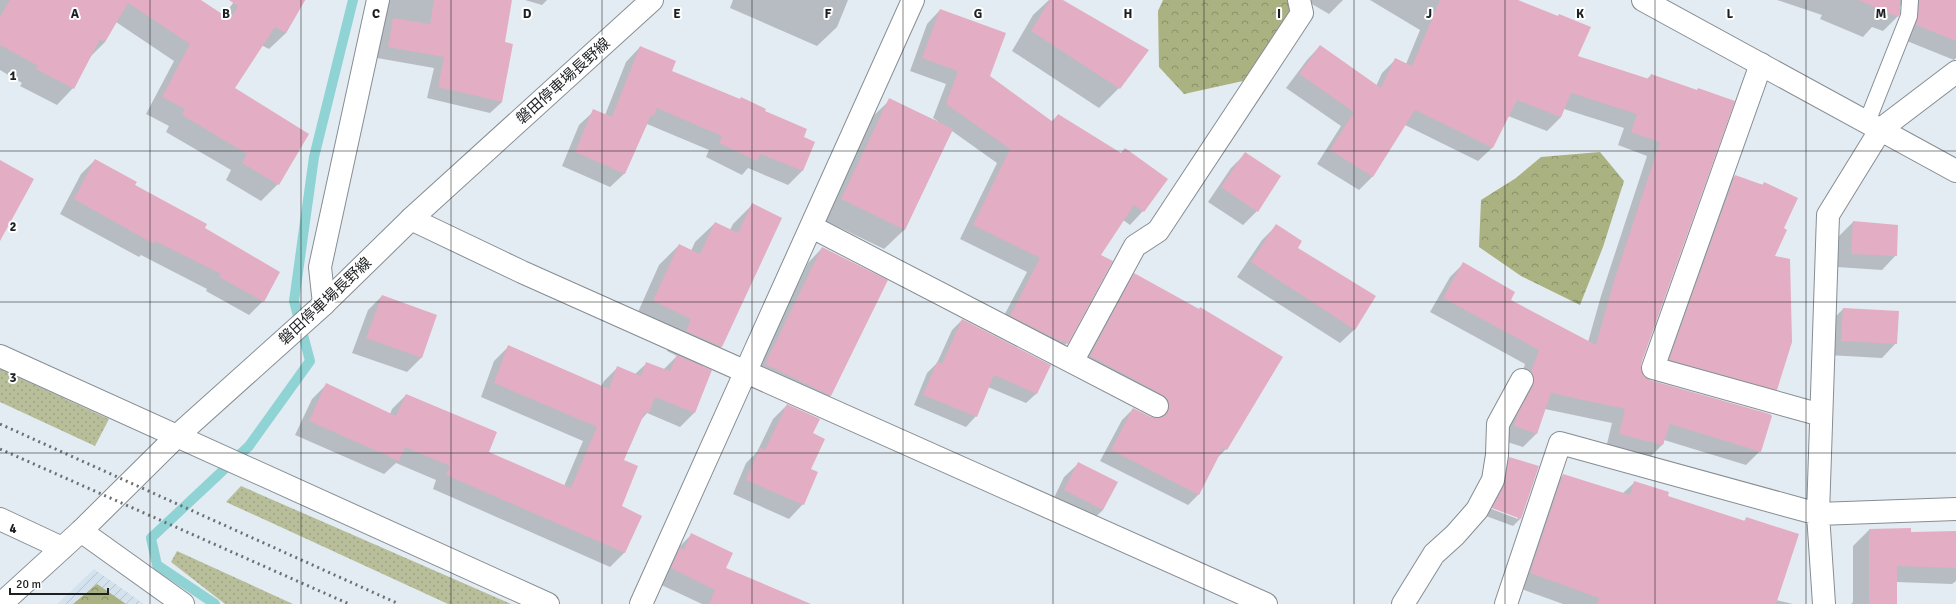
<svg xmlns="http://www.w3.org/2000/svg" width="1956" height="604" font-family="Signika,'Noto Sans JP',sans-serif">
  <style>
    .industrial { fill: url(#industrial-furrows) }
    .grass { fill: url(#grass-dots) }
    .forest { fill: url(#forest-crowns) }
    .shadow { fill: #0003 }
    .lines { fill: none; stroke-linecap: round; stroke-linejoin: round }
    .stream { stroke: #8fd3d4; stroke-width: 10 }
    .building { fill: #e3adc4 }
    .service-casing { stroke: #868d93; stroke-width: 18 }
    .minor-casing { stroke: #868d93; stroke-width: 24 }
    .tertiary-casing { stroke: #868d93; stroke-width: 24 }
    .secondary-casing { stroke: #868d93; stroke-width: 24 }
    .service { stroke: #fff; stroke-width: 16 }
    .minor { stroke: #fff; stroke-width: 22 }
    .tertiary { stroke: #fff; stroke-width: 22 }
    .secondary { stroke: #fff; stroke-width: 22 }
    .rail { stroke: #6b7074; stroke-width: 3; stroke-dasharray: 2 4; stroke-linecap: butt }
    .grid { fill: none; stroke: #1d2022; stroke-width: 1; stroke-opacity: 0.55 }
    .labels { text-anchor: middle; stroke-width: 4; stroke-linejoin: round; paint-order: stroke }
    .street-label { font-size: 15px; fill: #1d2022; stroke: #fff }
    .grid-label { font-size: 13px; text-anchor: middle; font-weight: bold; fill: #1d2022; stroke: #fff; stroke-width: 4; stroke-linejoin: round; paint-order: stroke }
  </style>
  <defs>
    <pattern id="industrial-furrows" width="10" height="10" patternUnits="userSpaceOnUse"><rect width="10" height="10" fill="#d4e2ee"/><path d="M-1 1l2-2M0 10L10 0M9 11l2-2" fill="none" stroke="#b6c2cc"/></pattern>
    <pattern id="grass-dots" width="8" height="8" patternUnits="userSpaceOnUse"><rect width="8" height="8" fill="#b7be99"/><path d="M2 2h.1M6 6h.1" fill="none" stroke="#9da384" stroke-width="1.8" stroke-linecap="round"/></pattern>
    <pattern id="forest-crowns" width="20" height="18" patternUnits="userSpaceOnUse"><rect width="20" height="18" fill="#aab281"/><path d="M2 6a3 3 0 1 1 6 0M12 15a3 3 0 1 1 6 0" fill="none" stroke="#8a9069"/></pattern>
  </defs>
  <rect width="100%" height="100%" fill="#e4ecf3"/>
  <path class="industrial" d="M 94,569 L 144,604 L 57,604 Z"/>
  <path class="grass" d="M 0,369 L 109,419 L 95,446 L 0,402 Z
    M 241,486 L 511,604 L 448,604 L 226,502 Z
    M 177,551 L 293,604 L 225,604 L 171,562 Z"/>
  <path class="forest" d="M 1163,0 L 1296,0 L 1254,85 L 1243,81 L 1184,94 L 1159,67 L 1158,11 Z
    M 1600,152 L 1624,181 L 1603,247 L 1580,305 L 1521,276 L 1479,247 L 1481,200 L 1516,178 L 1541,157 Z
    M 97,584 L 126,604 L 73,604 Z"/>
  <path class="shadow" d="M 0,0 L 199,0 L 224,16 L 235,0 L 305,0 L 286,33 L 269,49 L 261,45 L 234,89 L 278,184 L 261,201 L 226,180 L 231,170 L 166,132 L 169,126 L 146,114 L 174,61 L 116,22 L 105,42 L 90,57 L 73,88 L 57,105 L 20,86 L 22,83 L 0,70 Z
    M 385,0 L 511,0 L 504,43 L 502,102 L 490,113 L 427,98 L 434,68 L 377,58 L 386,5 Z
    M 525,0 L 547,0 L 542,5 Z
    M 733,0 L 848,0 L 837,27 L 817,46 L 730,8 Z
    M 1049,0 L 1061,0 L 1119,88 L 1099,108 L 1012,51 L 1033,15 Z
    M 1305,0 L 1343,0 L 1329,14 Z
    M 1370,0 L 1515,0 L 1557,17 L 1559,15 L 1577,57 L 1647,79 L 1651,75 L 1696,91 L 1640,370 L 1643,377 L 1760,451 L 1746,465 L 1664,440 L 1663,444 L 1649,458 L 1606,448 L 1612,423 L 1545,409 L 1537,433 L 1523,447 L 1501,440 L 1525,364 L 1430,312 L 1450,277 L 1463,264 L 1509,301 L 1588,342 L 1601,296 L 1647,156 L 1618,145 L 1624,128 L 1564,109 L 1561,117 L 1547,131 L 1508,116 L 1492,148 L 1478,161 L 1405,125 L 1372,177 L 1359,190 L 1317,164 L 1341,126 L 1286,88 L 1307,60 L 1320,46 L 1376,86 L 1382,73 L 1396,59 L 1406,64 L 1420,30 Z
    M 1777,0 L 1956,0 L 1956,58 L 1954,60 L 1902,39 L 1906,15 L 1901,6 L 1899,6 L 1897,17 L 1883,31 L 1872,27 L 1863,37 L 1820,19 L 1822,15 Z
    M 940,10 L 989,76 L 1051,122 L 1058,115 L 1120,154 L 1125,149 L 1143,211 L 1130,225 L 1123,220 L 1100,255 L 1067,343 L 1054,356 L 997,329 L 1027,272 L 960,239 L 997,163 L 952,131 L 904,230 L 884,249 L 822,219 L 870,119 L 890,100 L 939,122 L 933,118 L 946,84 L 910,71 L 927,24 Z
    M 640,47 L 670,71 L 763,111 L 803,138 L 814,142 L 802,171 L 788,185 L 748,168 L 742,175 L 706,157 L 709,150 L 647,124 L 625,173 L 610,187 L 562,166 L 579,125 L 594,111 L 605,115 L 626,62 Z
    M 1245,154 L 1257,211 L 1243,225 L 1208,202 L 1231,168 Z
    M 95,160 L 204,229 L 263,301 L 249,315 L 206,291 L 207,289 L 141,255 L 139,257 L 60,214 L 81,174 Z
    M 1735,176 L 1762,185 L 1764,183 L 1782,229 L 1773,257 L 1776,389 L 1765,400 L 1659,371 L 1724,187 Z
    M 752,205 L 781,218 L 721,347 L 701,367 L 710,371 L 694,413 L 680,427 L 647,413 L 641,420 L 623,461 L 621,507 L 641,516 L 624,553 L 610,567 L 433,489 L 436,480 L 396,463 L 384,474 L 295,435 L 312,399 L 326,385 L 390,414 L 392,409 L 406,395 L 488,453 L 564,486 L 583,441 L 481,397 L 494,361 L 508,347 L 601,387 L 604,381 L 618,367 L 635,374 L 647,363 L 663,370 L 677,356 L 667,351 L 672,339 L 634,321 L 659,265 L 679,245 L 691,251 L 695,242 L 715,223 L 730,230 L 733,224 Z
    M 1853,222 L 1896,255 L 1882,270 L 1837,267 L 1839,236 Z
    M 1276,226 L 1296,248 L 1355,329 L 1340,343 L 1237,277 L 1262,240 Z
    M 822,248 L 886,281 L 830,396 L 816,410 L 752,378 L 808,263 Z
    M 1135,274 L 1226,449 L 1216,459 L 1199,494 L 1188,505 L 1100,461 L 1122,420 L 1133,409 L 1151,418 L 1158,419 L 1159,417 L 1157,410 L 1079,367 L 1124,285 Z
    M 382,296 L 436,316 L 421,358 L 407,372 L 352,353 L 368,310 Z
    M 1843,309 L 1896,343 L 1882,358 L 1827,355 L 1829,323 Z
    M 962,320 L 1037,393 L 1026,403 L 988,387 L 976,416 L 966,427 L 914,405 L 927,373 L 937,363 L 952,330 Z
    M 787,405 L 812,433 L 810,470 L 803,504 L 789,519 L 733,494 L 746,463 L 757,452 L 773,419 Z
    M 1510,458 L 1520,519 L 1513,526 L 1486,516 L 1489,508 L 1518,519 L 1518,517 L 1490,507 L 1502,466 Z
    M 1079,463 L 1103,510 L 1088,524 L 1051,504 L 1064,477 Z
    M 1563,475 L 1623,493 L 1634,483 L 1666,497 L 1743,522 L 1747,518 L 1776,600 L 1793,604 L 1563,604 L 1516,587 L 1549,489 Z
    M 1910,529 L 1910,533 L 1956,532 L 1956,581 L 1952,584 L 1896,582 L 1896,604 L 1851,604 L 1853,602 L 1853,546 L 1869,530 Z
    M 692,534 L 725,568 L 760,604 L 702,604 L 657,583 L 677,549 Z"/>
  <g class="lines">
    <path class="stream" d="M 215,604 L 157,565 L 151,538 L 249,446 L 310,361 L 294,301 L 314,157 L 353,0"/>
  </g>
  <path class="building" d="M 10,0 L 201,0 L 225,16 L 228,12 L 233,15 L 238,6 L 229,0 L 305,0 L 286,33 L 275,27 L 235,88 L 309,134 L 279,185 L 242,163 L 247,154 L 182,115 L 185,109 L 162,97 L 190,44 L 128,3 L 105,42 L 100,39 L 74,89 L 36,69 L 38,66 L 0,45 L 0,17 Z
    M 434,0 L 512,0 L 505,42 L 513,44 L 502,102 L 438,87 L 444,57 L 388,47 L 393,18 L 430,24 Z
    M 1050,0 L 1063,0 L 1149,50 L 1120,89 L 1031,31 Z
    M 1440,0 L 1518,0 L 1558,16 L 1559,14 L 1591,27 L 1578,56 L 1649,79 L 1651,74 L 1697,90 L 1698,88 L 1735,101 L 1641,364 L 1641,370 L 1644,376 L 1650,380 L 1770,414 L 1772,416 L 1761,452 L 1670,424 L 1663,445 L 1619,434 L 1625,409 L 1551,393 L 1537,434 L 1514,426 L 1518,413 L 1533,386 L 1534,379 L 1531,372 L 1539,350 L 1443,298 L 1463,262 L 1515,292 L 1511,300 L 1596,345 L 1614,281 L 1660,142 L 1631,132 L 1637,114 L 1571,93 L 1561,117 L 1517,100 L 1493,148 L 1415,110 L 1373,177 L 1330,150 L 1354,112 L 1299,74 L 1320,45 L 1381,88 L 1395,58 L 1412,66 Z
    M 1858,0 L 1900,0 L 1900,14 L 1898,17 Z
    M 1919,0 L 1956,0 L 1956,41 L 1916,25 L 1918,17 Z
    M 940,9 L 1006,33 L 990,76 L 1053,122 L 1058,114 L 1121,153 L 1125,148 L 1168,179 L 1144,212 L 1134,205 L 1101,255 L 1113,261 L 1068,344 L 1062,340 L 1062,342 L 1010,316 L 1040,258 L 973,225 L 1010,149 L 946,104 L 958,71 L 922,58 Z
    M 640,46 L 676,61 L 672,71 L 740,99 L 741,97 L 766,109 L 765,111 L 807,129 L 804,137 L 815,142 L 803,171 L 760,154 L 757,161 L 719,143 L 722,136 L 657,108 L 654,116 L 651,115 L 625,174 L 575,152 L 593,109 L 612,117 Z
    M 889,98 L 953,129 L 905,230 L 841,199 Z
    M 1245,152 L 1281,176 L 1258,212 L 1221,187 Z
    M 95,159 L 137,182 L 135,185 L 207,224 L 205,228 L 280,272 L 264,302 L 219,277 L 221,274 L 155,241 L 154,244 L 74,199 Z
    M 0,160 L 34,179 L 0,241 Z
    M 1735,175 L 1763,185 L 1764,182 L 1798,198 L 1784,228 L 1787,230 L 1775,256 L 1790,259 L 1792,342 L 1777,390 L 1669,360 Z
    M 752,203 L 782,218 L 722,347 L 686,331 L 691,319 L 653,301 L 679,244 L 700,254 L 715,222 L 738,233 Z
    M 1853,221 L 1898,225 L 1897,256 L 1851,254 Z
    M 1276,224 L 1302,241 L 1298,248 L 1376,296 L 1355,330 L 1251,262 Z
    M 822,247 L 888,280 L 831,396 L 765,364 Z
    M 1134,273 L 1199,309 L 1200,307 L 1283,357 L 1227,450 L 1223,448 L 1199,495 L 1111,450 L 1133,408 L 1151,417 L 1158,418 L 1163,417 L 1168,412 L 1169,406 L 1168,400 L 1163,395 L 1090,356 Z
    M 382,295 L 437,315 L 422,358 L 366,338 Z
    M 1843,308 L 1899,311 L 1897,344 L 1841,341 Z
    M 962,319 L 1051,365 L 1037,394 L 994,375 L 977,417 L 923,395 L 937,362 L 942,364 Z
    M 508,345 L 609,389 L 617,366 L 641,376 L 646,362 L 670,371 L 677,355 L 712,370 L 695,413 L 655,397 L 649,413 L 645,412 L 624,460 L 638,466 L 622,506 L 642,516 L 625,553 L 446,475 L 450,466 L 405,447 L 399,461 L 309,421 L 326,383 L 396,416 L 406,394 L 497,432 L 489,452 L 571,488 L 597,427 L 494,383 Z
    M 787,404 L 820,419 L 813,433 L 825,439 L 811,469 L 818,472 L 804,505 L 746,480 L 760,448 L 765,450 Z
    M 1509,457 L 1539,466 L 1521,519 L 1492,508 L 1504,486 Z
    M 1078,462 L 1118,482 L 1103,510 L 1064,490 Z
    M 1563,474 L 1630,495 L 1634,481 L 1669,492 L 1668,496 L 1745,521 L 1746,517 L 1799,534 L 1776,604 L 1597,604 L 1599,598 L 1530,573 Z
    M 1911,528 L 1911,532 L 1956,531 L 1956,568 L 1897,566 L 1897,604 L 1869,604 L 1869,529 Z
    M 691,533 L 733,553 L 726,568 L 811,604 L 709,604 L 715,590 L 671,568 L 680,548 L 684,550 Z"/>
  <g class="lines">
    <defs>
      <path id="service" d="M 1867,122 L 1909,16 L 1910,0"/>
      <path id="minor" d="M 1761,64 L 1653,368 L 1821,415
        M 411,219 L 522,272 L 1266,604
        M 812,227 L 1157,406
        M 324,304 L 320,267 L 378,0
        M 0,356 L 548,604
        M 1072,362 L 1135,246 L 1158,231 L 1302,13 L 1299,0
        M 0,519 L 62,548
        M 81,531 L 183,604
        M 641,604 L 913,0
        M 1403,604 L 1434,554 L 1455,535 L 1477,510 L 1493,480 L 1497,455 L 1498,424 L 1522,380
        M 1506,604 L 1560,443 L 1818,514 L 1956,509
        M 1824,604 L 1818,514 L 1828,215 L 1881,129 L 1956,72"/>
      <path id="tertiary" d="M 1643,0 L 1956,171"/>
      <path id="secondary" d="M 1,604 L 81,531 L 177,436 L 324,304 L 411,219 L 652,0"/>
    </defs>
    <use href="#service" class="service-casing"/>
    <use href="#minor" class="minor-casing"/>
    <use href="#tertiary" class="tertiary-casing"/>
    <use href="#secondary" class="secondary-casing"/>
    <use href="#service" class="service"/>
    <use href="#minor" class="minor"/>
    <use href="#tertiary" class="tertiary"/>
    <use href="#secondary" class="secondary"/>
    <path class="rail" d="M 0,424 L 399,604
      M 0,449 L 349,604"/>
  </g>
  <path class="grid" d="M 150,0 L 150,604M 301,0 L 301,604M 451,0 L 451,604M 602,0 L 602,604M 752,0 L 752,604M 903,0 L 903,604M 1053,0 L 1053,604M 1204,0 L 1204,604M 1354,0 L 1354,604M 1505,0 L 1505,604M 1655,0 L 1655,604M 1806,0 L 1806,604M 0,151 L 1956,151M 0,302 L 1956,302M 0,453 L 1956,453"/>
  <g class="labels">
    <g class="street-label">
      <text transform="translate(563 81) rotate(-42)" y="5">磐田停車場長野線</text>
      <text transform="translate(325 301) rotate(-43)" y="5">磐田停車場長野線</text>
    </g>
  </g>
  <g class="grid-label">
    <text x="75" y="18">A</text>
    <text x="226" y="18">B</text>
    <text x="376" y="18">C</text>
    <text x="527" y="18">D</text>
    <text x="677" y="18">E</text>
    <text x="828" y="18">F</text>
    <text x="978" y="18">G</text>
    <text x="1128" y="18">H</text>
    <text x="1279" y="18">I</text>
    <text x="1429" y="18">J</text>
    <text x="1580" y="18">K</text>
    <text x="1730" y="18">L</text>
    <text x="1881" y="18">M</text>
    <text x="13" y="80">1</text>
    <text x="13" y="231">2</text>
    <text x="13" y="382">3</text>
    <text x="13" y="533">4</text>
  </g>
  <path d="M10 588v6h98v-6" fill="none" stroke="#1d2022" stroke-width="2"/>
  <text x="16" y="588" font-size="12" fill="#1d2022" stroke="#ffffff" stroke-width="3" paint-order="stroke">20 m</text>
</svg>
